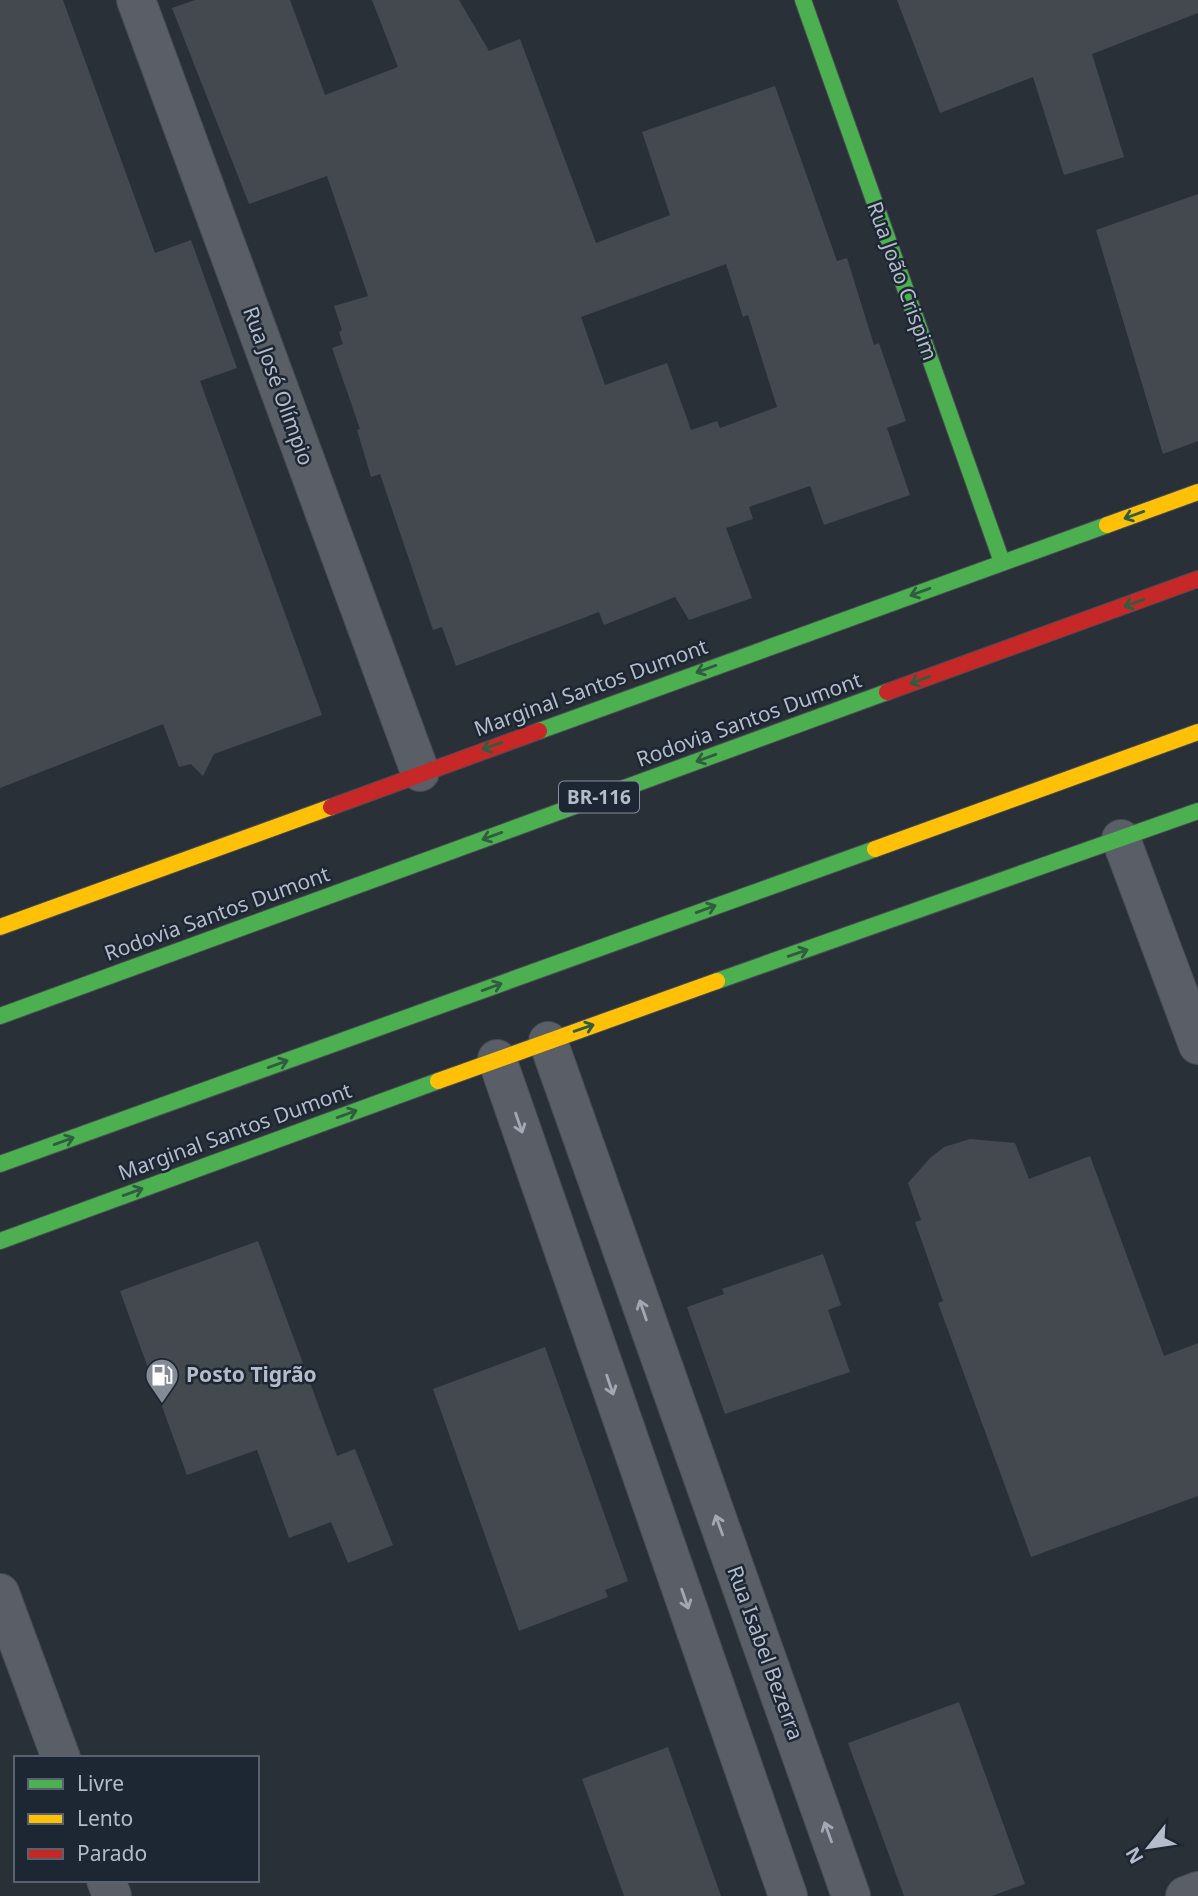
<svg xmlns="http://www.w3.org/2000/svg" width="1198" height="1896" font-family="'Noto Sans',sans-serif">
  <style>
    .building { fill: #444950; fill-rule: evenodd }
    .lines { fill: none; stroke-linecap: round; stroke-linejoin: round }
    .street-casing { stroke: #484c53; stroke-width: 40 }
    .fast-casing { stroke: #484c53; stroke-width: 18 }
    .slow-casing { stroke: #484c53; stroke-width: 18 }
    .jam-casing { stroke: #484c53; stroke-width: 18 }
    .street { stroke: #5a5e66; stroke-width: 38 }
    .fast { stroke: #4caf50; stroke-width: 16 }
    .slow { stroke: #ffc107; stroke-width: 16 }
    .jam { stroke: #c62828; stroke-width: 16 }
    .oneway { stroke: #305d3f }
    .oneway2 { stroke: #a2a9b5 }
    .labels { text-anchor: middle; stroke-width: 5; stroke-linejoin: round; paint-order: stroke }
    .shield { fill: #1d2633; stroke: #878f9c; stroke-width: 2 }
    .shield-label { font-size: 19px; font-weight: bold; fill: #b4bcc9 }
    .street-label { font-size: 21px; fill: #b4bcc9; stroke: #1d2633 }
    .poi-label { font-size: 21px; font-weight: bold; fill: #b4bcc9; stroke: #1d2633; text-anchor: start }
  </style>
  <rect width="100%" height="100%" fill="#2a3038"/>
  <path class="building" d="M 0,0 L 63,0 L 155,253 L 191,240 L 237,368 L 200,381 L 322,715 L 214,754 L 203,776 L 191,764 L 179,767 L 163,724 L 0,788 Z
    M 195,0 L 290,0 L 325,95 L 398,67 L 372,0 L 459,0 L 489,51 L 520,39 L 596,243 L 670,215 L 642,132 L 775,86 L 837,261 L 847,258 L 874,345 L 879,343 L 906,421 L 887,428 L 910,495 L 824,525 L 810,486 L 749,507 L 753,519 L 726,528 L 752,598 L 689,620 L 675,597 L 604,625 L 599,612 L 456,666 L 442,627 L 433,630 L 380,474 L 371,477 L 357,430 L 360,429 L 332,348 L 343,344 L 339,332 L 342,330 L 334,306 L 368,296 L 327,176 L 249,204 L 172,8 ZM 726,264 L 743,317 L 748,315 L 777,407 L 720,428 L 717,421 L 691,430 L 667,363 L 605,385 L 581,317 Z
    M 897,0 L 1198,0 L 1198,13 L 1092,54 L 1124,157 L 1064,175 L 1033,77 L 940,113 Z
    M 1198,194 L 1198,441 L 1163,454 L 1096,230 Z
    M 970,1139 L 1015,1143 L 1029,1179 L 1090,1156 L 1164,1356 L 1198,1343 L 1198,1496 L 1031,1557 L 938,1303 L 943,1301 L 915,1222 L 921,1220 L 908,1183 L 930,1158 L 944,1147 Z
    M 258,1241 L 337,1456 L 355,1449 L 393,1545 L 348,1563 L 331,1522 L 289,1538 L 257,1450 L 187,1475 L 120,1291 Z
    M 823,1254 L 841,1305 L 828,1310 L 850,1372 L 725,1414 L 687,1307 L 724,1294 L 722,1289 Z
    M 545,1347 L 628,1581 L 605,1590 L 608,1597 L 519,1631 L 433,1389 Z
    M 959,1702 L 1025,1884 L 992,1896 L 904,1896 L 848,1743 Z
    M 668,1747 L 721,1896 L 624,1896 L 582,1779 Z"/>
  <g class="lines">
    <defs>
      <path id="street" d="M 136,0 L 420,772
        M 1121,839 L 1198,1045
        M 548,1041 L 851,1896
        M 497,1059 L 788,1896
        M 0,1593 L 61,1758
        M 106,1880 L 112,1896
        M 1185,1896 L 1198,1891"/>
      <path id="fast" d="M 803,0 L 1002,562
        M 539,731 L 1107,525
        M 717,981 L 1198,811
        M 0,1016 L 887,692
        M 0,1164 L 875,849
        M 0,1241 L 438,1081"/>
      <path id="slow" d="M 1107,525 L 1198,492
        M 875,849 L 1198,732
        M 0,927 L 331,807
        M 438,1081 L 717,981"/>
      <path id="jam" d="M 887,692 L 1198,579
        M 331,807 L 539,731"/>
    </defs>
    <use href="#street" class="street-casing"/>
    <use href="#fast" class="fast-casing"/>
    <use href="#slow" class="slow-casing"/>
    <use href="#jam" class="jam-casing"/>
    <use href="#street" class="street"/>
    <use href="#fast" class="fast"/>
    <use href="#slow" class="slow"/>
    <use href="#jam" class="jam"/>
  </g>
  <defs><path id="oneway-shaft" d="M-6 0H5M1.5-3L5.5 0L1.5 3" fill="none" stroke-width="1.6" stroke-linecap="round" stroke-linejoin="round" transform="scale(1.75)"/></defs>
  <g class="oneway">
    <use href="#oneway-shaft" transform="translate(1134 515) rotate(160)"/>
    <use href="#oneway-shaft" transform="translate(920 592) rotate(160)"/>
    <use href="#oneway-shaft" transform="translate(1134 603) rotate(160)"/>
    <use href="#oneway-shaft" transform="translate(706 669) rotate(160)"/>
    <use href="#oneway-shaft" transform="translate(920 680) rotate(160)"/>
    <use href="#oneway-shaft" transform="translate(492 746) rotate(160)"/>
    <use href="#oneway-shaft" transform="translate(706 758) rotate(160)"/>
    <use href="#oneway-shaft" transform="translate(492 836) rotate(160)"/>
    <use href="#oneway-shaft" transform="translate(706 909) rotate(-20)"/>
    <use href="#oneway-shaft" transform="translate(798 953) rotate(-19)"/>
    <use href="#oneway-shaft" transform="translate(492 987) rotate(-20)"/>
    <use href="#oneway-shaft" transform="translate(584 1028) rotate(-19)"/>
    <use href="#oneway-shaft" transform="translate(278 1064) rotate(-20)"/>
    <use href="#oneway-shaft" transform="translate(347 1114) rotate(-20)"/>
    <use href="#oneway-shaft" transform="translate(64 1141) rotate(-20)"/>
    <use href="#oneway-shaft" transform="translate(133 1192) rotate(-20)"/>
  </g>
  <g class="oneway2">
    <use href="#oneway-shaft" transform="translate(519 1123) rotate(71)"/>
    <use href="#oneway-shaft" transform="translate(643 1310) rotate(-109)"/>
    <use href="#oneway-shaft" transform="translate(610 1385) rotate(71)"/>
    <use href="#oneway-shaft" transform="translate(719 1525) rotate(-110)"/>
    <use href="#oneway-shaft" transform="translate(685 1599) rotate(71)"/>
    <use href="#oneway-shaft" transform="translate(828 1832) rotate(-110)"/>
  </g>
  <defs>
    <symbol id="fuel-pin" viewBox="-11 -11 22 30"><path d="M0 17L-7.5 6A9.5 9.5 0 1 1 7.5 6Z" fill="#848b96" stroke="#1d2633"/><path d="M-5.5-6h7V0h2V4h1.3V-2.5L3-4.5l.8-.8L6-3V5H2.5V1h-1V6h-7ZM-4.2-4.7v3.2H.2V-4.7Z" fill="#fff"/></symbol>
  </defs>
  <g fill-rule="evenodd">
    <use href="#fuel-pin" x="143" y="1356" width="38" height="52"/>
  </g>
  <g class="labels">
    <rect class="shield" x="559" y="781.5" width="80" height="31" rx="5"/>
    <g class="shield-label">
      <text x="599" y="804">BR-116</text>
    </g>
    <g class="street-label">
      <text transform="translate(902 281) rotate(70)" y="7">Rua João Crispim</text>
      <text transform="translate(278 386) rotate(70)" y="7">Rua José Olímpio</text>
      <text transform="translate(591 688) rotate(-20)" y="7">Marginal Santos Dumont</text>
      <text transform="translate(749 720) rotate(-20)" y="7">Rodovia Santos Dumont</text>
      <text transform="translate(217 914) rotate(-20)" y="7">Rodovia Santos Dumont</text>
      <text transform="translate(235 1132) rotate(-20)" y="7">Marginal Santos Dumont</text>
      <text transform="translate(765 1653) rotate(70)" y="7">Rua Isabel Bezerra</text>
    </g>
    <g class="poi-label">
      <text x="186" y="1382">Posto Tigrão</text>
    </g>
  </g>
  <rect x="14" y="1756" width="245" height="126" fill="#1d2633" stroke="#59626f" stroke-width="2"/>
  <rect x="28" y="1779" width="35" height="10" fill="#4caf50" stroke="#59626f" stroke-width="2"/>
  <text x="77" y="1791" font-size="21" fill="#b4bcc9">Livre</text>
  <rect x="28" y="1814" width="35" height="10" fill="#ffc107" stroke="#59626f" stroke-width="2"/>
  <text x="77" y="1826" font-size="21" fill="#b4bcc9">Lento</text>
  <rect x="28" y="1849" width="35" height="10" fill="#c62828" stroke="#59626f" stroke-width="2"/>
  <text x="77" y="1861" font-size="21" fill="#b4bcc9">Parado</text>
  <g transform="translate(1149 1847) rotate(240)" stroke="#1d2633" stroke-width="5" paint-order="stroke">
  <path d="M0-5L12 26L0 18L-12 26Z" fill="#b4bcc9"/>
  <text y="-10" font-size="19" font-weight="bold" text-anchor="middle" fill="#b4bcc9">N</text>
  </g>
</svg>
